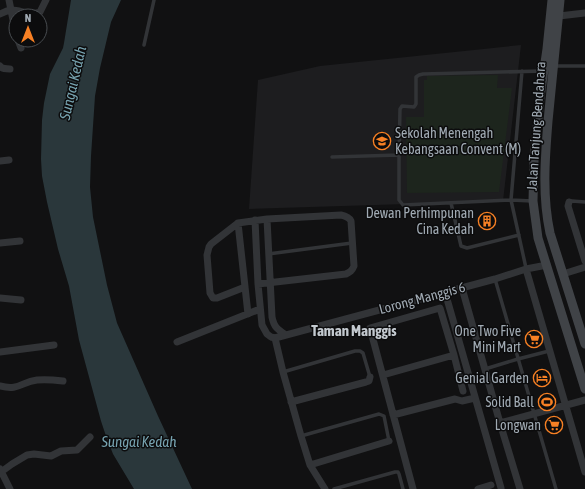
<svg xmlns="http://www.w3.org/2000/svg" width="585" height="489" font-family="'Asap Condensed',sans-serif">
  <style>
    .built { fill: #1d1d1f }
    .green { fill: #1d251d }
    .water { fill: #2a373b }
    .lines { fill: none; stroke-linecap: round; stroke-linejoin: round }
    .service { stroke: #323437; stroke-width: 3.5 }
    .minor { stroke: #323437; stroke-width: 7 }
    .secondary { stroke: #404347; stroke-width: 9 }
    .labels { text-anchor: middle; stroke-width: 3; stroke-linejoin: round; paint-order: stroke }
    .street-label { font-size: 14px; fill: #a1abb4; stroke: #0c0c0d }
    .poi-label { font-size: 14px; fill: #a1abb4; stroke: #0c0c0d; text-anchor: end }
    .water-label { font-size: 15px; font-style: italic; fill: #77a3b0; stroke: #0c0c0d }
    .neighbourhood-label { font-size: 15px; font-weight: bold; fill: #c3c9cf; stroke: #0c0c0d }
  </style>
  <rect width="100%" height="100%" fill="#111112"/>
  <path class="built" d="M 521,45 L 503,201 L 249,209 L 258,80 L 320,66 Z"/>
  <path class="green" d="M 498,75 L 497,88 L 512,88 L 499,192 L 407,193 L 406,117 L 424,117 L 424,80 L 427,80 L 427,76 Z"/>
  <path class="water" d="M 71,0 L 121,0 L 111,22 L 100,68 L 95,96 L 91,156 L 90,187 L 93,217 L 107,285 L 117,323 L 158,416 L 192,489 L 134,489 L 113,454 L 106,436 L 101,421 L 79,340 L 69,286 L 58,249 L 47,202 L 42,176 L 41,159 L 42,120 L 44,103 L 50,74 L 63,48 L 64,43 Z"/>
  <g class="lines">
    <path class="service" d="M 144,45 L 154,0
      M 555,66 L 585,66
      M 522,71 L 511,200 L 526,268
      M 332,157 L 399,155
      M 532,201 L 511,200 L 403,205 L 399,200 L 399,155 L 400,109 L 402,106 L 414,107 L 416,104 L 416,77 L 419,75 L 423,74 L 543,71
      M 569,202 L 572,201 L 585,202
      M 451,203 L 461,246 L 467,248 L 519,235
      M 268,254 L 352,243
      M 495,279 L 556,489
      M 485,369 L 518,359 L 549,351
      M 283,372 L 355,351 L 360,351 L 363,353 L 370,377
      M 301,436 L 379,414 L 384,416 L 389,441
      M 334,489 L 395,472 L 398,472 L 399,474 L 403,489"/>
    <path class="minor" d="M 9,0 L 16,35
      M 0,14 C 3,13 6,11 10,10 C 20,9 30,17 40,12 L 46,0
      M 559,16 L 585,13
      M 18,40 L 21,48
      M 0,66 C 2,69 6,69 10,69
      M 0,161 L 9,160
      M 569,202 L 568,206 L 585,261
      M 267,219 L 272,317 C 274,327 277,329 286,335
      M 255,220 L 258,284 L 262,325 L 267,334 L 271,337 L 275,338
      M 238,223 L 248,314
      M 0,243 L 20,241
      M 526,269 L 585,472
      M 563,274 L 585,267
      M 245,287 L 217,298 L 213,298 L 210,293 L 207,255 L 209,247 L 211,244 L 238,223 L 267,219 L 341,215 C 346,216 349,217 351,221 L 354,266 C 352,271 350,272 346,274 L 258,284
      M 462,288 L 500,423 L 520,489
      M 445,292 L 501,488
      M 0,298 L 21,300
      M 275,338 L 495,279 L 526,269 L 547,265
      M 275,338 L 283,372 L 301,436 L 310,465 L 325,489
      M 177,342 L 260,309
      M 0,352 L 54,345
      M 383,375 L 454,355 L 463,391
      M 0,386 C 19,391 21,382 37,380 C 46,379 55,380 63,381
      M 291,402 L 366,382 L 369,381 L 370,377
      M 393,415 L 455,399 L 462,401 L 475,398
      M 500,423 L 585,400
      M 310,465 L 389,441
      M 0,469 L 10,489
      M 1,472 L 12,464 L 27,455 L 34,454 L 51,456 L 61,451 L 77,450 L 90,437
      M 413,489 L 370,328 L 440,308 L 454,355
      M 478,489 L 491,485"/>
    <path class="secondary" d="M 552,0 L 547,49 L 540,97 L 534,161 L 533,201 L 538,238 L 585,389
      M 560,0 C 556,40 552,81 548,121 C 545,158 542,196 550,233 L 585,344"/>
  </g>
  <defs>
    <symbol id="school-ring" viewBox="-11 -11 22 22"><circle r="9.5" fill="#0c0c0d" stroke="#f78024" stroke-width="1.5"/><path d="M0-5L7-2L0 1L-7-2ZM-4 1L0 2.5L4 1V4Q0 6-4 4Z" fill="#f78024"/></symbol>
    <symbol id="building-ring" viewBox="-11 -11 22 22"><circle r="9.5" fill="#0c0c0d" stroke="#f78024" stroke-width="1.5"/><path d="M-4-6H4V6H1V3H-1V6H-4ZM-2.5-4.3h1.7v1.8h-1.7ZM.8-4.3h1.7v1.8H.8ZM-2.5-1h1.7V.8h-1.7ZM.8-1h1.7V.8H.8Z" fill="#f78024"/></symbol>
    <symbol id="supermarket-ring" viewBox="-11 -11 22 22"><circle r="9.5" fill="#0c0c0d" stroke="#f78024" stroke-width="1.5"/><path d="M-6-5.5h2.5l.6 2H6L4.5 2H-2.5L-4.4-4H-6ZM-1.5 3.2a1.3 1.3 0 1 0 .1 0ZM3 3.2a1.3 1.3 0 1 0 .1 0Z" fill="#f78024"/></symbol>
    <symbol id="hotel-ring" viewBox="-11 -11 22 22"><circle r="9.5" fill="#0c0c0d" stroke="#f78024" stroke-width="1.5"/><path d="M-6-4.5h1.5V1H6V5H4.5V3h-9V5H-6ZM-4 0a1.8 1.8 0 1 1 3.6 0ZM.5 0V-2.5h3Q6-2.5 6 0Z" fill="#f78024"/></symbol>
    <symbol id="stadium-ring" viewBox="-11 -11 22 22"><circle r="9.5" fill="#0c0c0d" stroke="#f78024" stroke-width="1.5"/><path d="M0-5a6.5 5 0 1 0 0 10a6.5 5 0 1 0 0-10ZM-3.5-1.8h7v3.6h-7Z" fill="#f78024"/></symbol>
  </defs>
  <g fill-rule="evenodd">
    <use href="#school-ring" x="372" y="131" width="20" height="20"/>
    <use href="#building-ring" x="477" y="211" width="20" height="20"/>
    <use href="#supermarket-ring" x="524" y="329" width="20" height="20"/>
    <use href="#hotel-ring" x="532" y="368" width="20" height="20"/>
    <use href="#stadium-ring" x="537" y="392" width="20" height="20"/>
    <use href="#supermarket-ring" x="544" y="415" width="20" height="20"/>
  </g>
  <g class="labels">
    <g class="street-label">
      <text transform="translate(536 126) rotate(-86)" y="5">Jalan Tanjung Bendahara</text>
      <text transform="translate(422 298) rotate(-15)" y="5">Lorong Manggis 6</text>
    </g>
    <g class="poi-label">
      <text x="395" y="138" text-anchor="start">Sekolah Menengah<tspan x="395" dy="16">Kebangsaan Convent (M)</tspan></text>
      <text x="474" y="218">Dewan Perhimpunan<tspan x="474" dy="16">Cina Kedah</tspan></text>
      <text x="521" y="336">One Two Five<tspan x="521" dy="16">Mini Mart</tspan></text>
      <text x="529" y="383">Genial Garden</text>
      <text x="534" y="407">Solid Ball</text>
      <text x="541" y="430">Longwan</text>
    </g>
    <g class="water-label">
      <text transform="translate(73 83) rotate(-77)" y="5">Sungai Kedah</text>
      <text x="139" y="447">Sungai Kedah</text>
    </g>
    <g class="neighbourhood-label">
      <text x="354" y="336">Taman Manggis</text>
    </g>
  </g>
  <g transform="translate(28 28)"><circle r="19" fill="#0c0c0d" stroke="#484c50"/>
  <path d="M0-3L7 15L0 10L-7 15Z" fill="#f78024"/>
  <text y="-6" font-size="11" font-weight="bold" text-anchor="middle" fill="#a1abb4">N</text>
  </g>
</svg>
